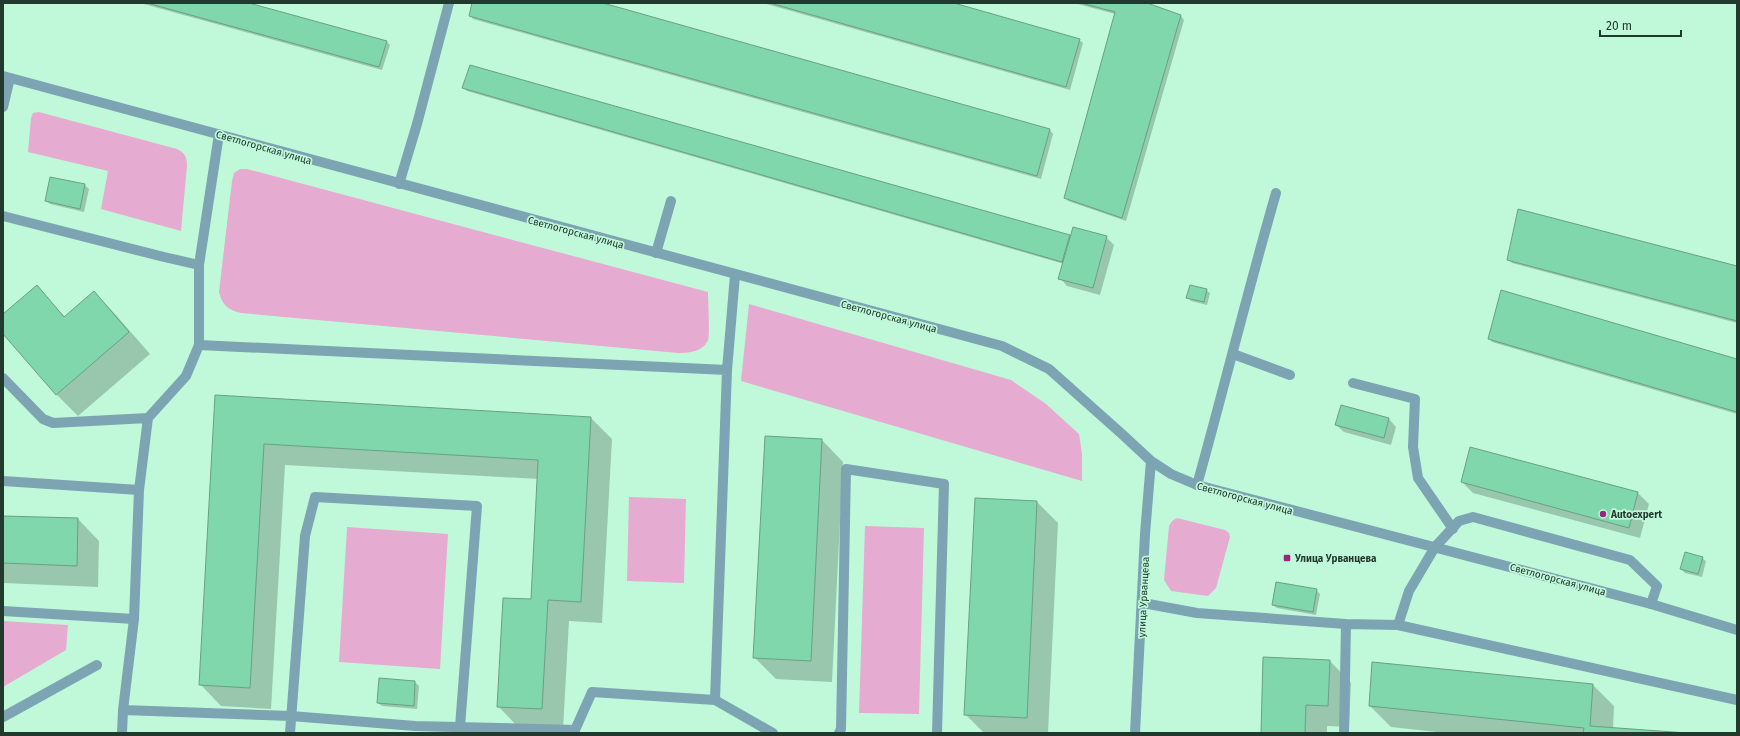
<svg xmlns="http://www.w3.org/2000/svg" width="1740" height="736" font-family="'Fira Sans',sans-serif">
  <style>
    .green { fill: #e6abd1 }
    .shadow { fill: #0003 }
    .building { fill: #7fd7ab; stroke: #69a084 }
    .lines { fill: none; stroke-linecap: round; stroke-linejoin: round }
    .service { stroke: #7ca4b2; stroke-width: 10 }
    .minor { stroke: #7ca4b2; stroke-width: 10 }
    .poi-dot { fill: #9d247d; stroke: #c0f9da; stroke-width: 1.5 }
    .labels { text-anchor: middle; stroke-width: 3.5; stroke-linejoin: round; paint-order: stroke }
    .street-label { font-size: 10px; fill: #22392d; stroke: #c0f9da }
    .poi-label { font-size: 10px; font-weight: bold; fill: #22392d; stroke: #c0f9da; text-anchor: start }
  </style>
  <rect width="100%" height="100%" fill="#c0f9da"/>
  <path class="green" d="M 39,112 L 177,149 C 185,153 187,157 187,166 L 181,231 L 101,209 L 108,171 L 28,152 L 31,118 L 33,113 Z
    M 240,169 L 247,169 L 708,292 C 708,301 710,333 708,340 C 703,352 688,353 678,353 L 241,313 C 228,310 222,305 219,292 L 232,181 L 234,173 Z
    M 749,304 L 1011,380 L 1046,404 L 1079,434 L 1082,454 L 1082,481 L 741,381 Z
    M 629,497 L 686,499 L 684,583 L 627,581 Z
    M 1177,518 L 1225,530 L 1229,533 L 1230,537 L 1216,588 L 1208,596 L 1171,591 L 1164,580 L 1169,526 L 1172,521 Z
    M 865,526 L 924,528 L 919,714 L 859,713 Z
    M 347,527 L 448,534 L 440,669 L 339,662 Z
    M 3,621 L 68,625 L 66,650 L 3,687 Z"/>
  <path class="shadow" d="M 140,3 L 245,3 L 387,42 L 390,45 L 382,70 Z
    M 473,3 L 599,3 L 1050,130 L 1053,134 L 1041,179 L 473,19 L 470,15 Z
    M 763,3 L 950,3 L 1079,40 L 1083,43 L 1070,90 Z
    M 1074,3 L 1144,3 L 1181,16 L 1184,20 L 1126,221 L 1068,201 L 1065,198 L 1115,14 Z
    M 463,87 L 1071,237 L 1106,237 L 1114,245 L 1100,295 L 1067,286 L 1060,278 L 1064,264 L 467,91 Z
    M 51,178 L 85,185 L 89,189 L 84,212 L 50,204 L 46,201 Z
    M 1508,259 L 1737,267 L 1737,323 L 1512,263 Z
    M 37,287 L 65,317 L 94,292 L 115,314 L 150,354 L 78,416 L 56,394 L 3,332 L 3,316 Z
    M 1206,290 L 1210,293 L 1207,305 L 1191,301 L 1187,297 Z
    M 1489,338 L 1737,360 L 1737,414 L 1492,342 Z
    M 216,396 L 591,418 L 612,439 L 602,623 L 569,621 L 563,730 L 519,728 L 498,706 L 532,600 L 538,479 L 285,465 L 271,709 L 221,706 L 200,684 Z
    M 1342,406 L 1389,419 L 1396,427 L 1391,445 L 1344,432 L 1336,425 Z
    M 822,440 L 843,462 L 832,682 L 776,679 L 754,657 Z
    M 1471,448 L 1638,493 L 1649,504 L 1640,538 L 1473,493 L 1462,482 Z
    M 1037,502 L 1058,523 L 1048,733 L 984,733 L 965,714 Z
    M 3,517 L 78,519 L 99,541 L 98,587 L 3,583 Z
    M 1702,558 L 1706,561 L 1702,577 L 1685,573 L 1681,569 Z
    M 1316,590 L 1320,594 L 1316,615 L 1277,608 L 1273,605 Z
    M 1330,661 L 1351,683 L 1349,727 L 1327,726 L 1327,733 L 1262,733 Z
    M 380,680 L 415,682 L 419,686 L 417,709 L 382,706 L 378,703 Z
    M 1593,685 L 1614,706 L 1613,729 L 1673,733 L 1446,733 L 1391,727 L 1370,706 Z"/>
  <path class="building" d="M 147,3 L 249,3 L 387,41 L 379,67 Z
    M 472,3 L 603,3 L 1050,129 L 1037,176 L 469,16 Z
    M 770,3 L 954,3 L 1080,39 L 1066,87 Z
    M 1081,3 L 1147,3 L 1181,15 L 1122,218 L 1064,198 L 1115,12 Z
    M 470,65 L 1070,235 L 1062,262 L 462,88 Z
    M 50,177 L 85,184 L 80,209 L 45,201 Z
    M 1518,209 L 1737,266 L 1737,321 L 1507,260 Z
    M 1073,227 L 1107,236 L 1093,288 L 1058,279 Z
    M 37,285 L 64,317 L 94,291 L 129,332 L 56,395 L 3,334 L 3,314 Z
    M 1190,285 L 1207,289 L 1204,302 L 1186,298 Z
    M 1501,290 L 1737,359 L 1737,412 L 1488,339 Z
    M 215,395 L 591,417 L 581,602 L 548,600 L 542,709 L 497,707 L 503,598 L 531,599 L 538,460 L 264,444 L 250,688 L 199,685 Z
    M 1341,405 L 1389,418 L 1384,438 L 1335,425 Z
    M 765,436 L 822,439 L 811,661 L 753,658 Z
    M 1470,447 L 1638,492 L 1629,528 L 1461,482 Z
    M 975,498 L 1037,501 L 1027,718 L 964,715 Z
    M 3,516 L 78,518 L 77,566 L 3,563 Z
    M 1685,552 L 1703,557 L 1698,574 L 1680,569 Z
    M 1276,582 L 1317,589 L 1313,612 L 1272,605 Z
    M 1263,657 L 1330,660 L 1328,706 L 1306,705 L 1305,733 L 1261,733 Z
    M 1372,662 L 1593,684 L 1590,726 L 1687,733 L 1583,733 L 1584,728 L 1369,706 Z
    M 379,678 L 415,681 L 414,706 L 377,703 Z"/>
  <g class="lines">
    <path class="service" d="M 3,107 L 10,78
      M 399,184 L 417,124 L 449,3
      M 3,216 L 164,257 L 199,265
      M 656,253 L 671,201
      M 199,345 L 727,370
      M 1233,354 L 1290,375
      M 3,378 L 43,419 L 53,423 L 148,418
      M 1353,383 L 1415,399 L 1413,447 L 1418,478 L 1453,529
      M 3,481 L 139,490
      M 1197,485 C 1224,388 1248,290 1276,193
      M 1143,603 L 1197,613 L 1346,624 L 1398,625 L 1737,700
      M 3,611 L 134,619
      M 1398,625 L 1409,591 L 1435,547 L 1459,521 L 1473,517 L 1630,560 L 1657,586 L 1651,604
      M 715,700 L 727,370 L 735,275
      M 123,710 L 291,716 L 415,726 L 575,730 L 592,692 L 715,700 L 773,733
      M 3,717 L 97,665
      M 122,733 L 123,710 L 134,619 L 139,490 L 148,418 L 186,376 L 199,345 L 199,265 L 219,134
      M 290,733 L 305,536 L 315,497 L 477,506 L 460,727
      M 839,733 L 841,729 L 846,469 L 944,484 L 937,733
      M 1344,733 L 1346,624"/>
    <path class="minor" d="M 3,76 L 1002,346 L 1049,369 L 1123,435 L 1151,461 L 1171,474 L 1197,485 L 1651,604 L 1737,630
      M 1135,733 L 1145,534 L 1151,461"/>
  </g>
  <g class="poi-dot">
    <circle cx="1603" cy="514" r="4"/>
    <rect x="1283" y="554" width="8" height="8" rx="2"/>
  </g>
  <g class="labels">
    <g class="street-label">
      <text transform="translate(264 147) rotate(16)" y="4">Светлогорская улица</text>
      <text transform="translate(576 232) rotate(15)" y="4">Светлогорская улица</text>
      <text transform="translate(889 316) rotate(15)" y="4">Светлогорская улица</text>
      <text transform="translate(1245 498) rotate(15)" y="4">Светлогорская улица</text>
      <text transform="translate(1558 579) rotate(15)" y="4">Светлогорская улица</text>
      <text transform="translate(1143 597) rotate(-87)" y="4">улица Урванцева</text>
    </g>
    <g class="poi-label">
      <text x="1611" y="518">Autoexpert</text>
      <text x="1295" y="562">Улица Урванцева</text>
    </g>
  </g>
  <rect width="1740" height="736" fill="none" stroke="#22392d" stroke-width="8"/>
  <path d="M1600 30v6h81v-6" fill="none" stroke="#22392d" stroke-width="2"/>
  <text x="1606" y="30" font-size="12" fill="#22392d" stroke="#c0f9da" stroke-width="3" paint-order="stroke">20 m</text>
</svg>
